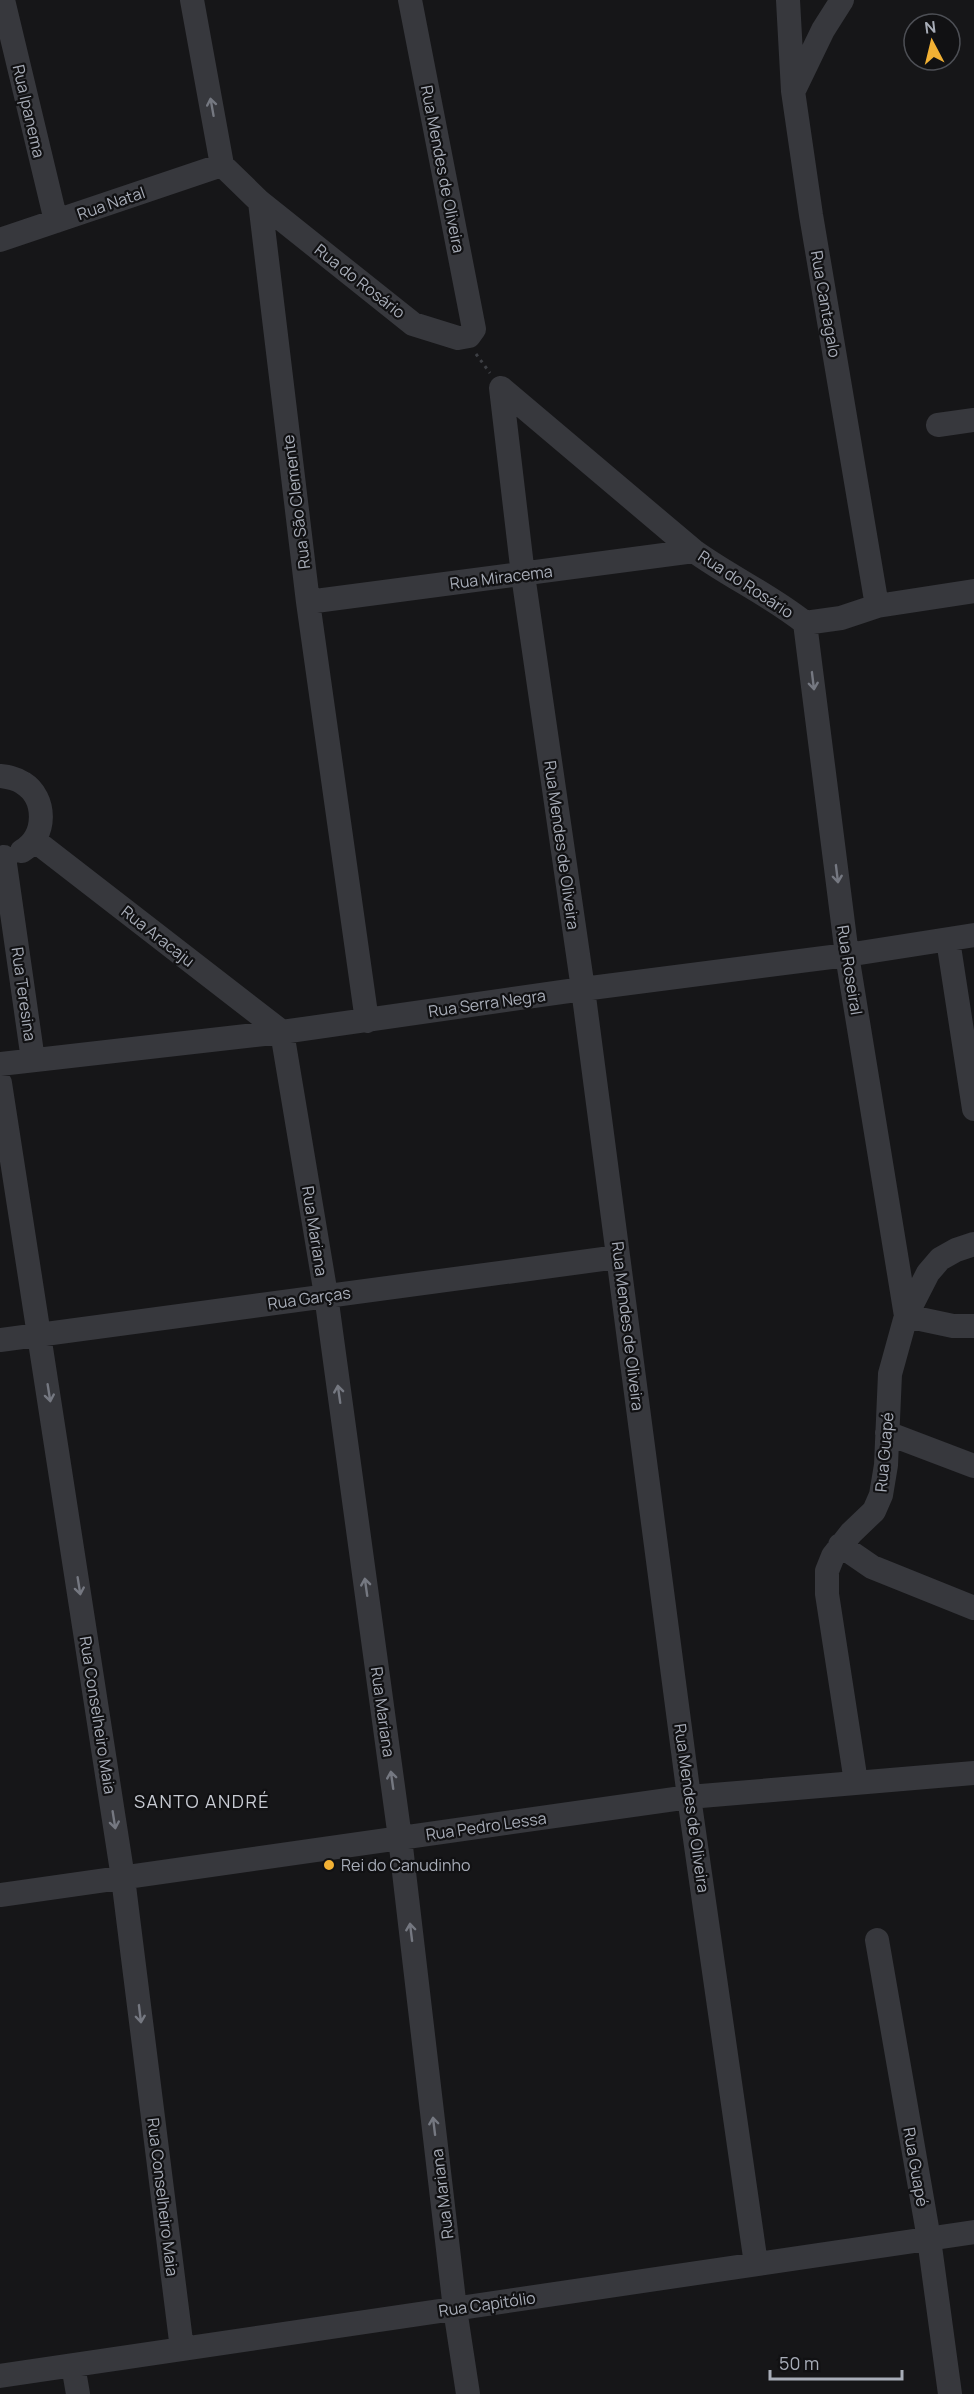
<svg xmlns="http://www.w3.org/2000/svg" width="974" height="2394" font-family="Manrope,sans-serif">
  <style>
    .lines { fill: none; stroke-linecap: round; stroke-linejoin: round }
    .path { stroke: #3d3f44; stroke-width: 3; stroke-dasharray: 3 4.5; stroke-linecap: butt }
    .minor { stroke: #37383d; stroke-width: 24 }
    .oneway { stroke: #757881 }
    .poi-dot { fill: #f2b134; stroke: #111113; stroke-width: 2 }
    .labels { text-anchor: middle; stroke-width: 4.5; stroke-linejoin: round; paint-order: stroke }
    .street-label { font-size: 16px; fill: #a8adb8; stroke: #111113 }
    .poi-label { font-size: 16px; fill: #a8adb8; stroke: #111113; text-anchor: start }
    .neighbourhood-label { font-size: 18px; letter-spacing: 1.5px; fill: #c9ccd4; stroke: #111113 }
  </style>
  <rect width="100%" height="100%" fill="#161618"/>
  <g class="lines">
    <path class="path" d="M 476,354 L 490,373"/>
    <path class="minor" d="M 3,0 L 56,221
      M 192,0 L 222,165 L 260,202 L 413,324 L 458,338 L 469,336 L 474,329 L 410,0
      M 788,0 L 793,91 L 811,215 L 877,606
      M 795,88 L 823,30 L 842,0
      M 260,202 L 308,602 L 367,1021
      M 0,240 L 222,165
      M 501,388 L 523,575 L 583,989 L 689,1797 L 756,2264
      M 501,388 L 694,551 C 730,577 770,595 805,623 L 841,618 L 877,606 L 974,591
      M 938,425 L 974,420
      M 308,602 L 694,551
      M 805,623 L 847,955 L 906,1316 L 953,1326 L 974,1326
      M 0,776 C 8,777 16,778 23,783 C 47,798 47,836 22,851
      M 34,840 L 282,1032 L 326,1295 L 400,1838 L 455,2309 L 468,2394
      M 4,857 L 33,1060
      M 948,940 L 974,1109
      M 0,1064 L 282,1032 L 583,989 L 847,955 L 974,935
      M 0,1083 L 123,1878 L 182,2349
      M 0,1340 L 618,1257
      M 887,1433 L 974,1466
      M 840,1545 L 872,1567 L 974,1608
      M 856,1782 L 827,1594 L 827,1571 L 833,1556 L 851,1533 L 874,1511 L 881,1495 L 886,1465 L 890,1374 L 906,1316 L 928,1273 L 940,1259 L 956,1250 L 974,1244
      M 0,1895 L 689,1797 L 974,1773
      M 877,1940 L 929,2239 L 950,2394
      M 73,2365 L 78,2394
      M 0,2376 L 974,2232"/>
  </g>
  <defs><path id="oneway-shaft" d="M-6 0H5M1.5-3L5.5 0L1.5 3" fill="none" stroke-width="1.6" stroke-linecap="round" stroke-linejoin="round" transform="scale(1.5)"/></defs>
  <g class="oneway">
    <use href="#oneway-shaft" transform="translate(212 107) rotate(-100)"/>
    <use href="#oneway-shaft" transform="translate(813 681) rotate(83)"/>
    <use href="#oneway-shaft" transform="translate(837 874) rotate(83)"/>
    <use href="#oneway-shaft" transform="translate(49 1393) rotate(81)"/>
    <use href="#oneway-shaft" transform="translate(339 1394) rotate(-98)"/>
    <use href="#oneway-shaft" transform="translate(79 1586) rotate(81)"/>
    <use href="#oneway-shaft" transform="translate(366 1587) rotate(-98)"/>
    <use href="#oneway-shaft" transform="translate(392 1780) rotate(-98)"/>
    <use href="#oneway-shaft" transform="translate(114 1820) rotate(81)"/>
    <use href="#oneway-shaft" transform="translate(411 1932) rotate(-97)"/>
    <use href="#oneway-shaft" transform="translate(140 2014) rotate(83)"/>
    <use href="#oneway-shaft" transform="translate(434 2126) rotate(-97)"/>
  </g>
  <circle class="poi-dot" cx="329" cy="1865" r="6"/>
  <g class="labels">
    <g class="street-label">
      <text transform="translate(29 111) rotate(77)" y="6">Rua Ipanema</text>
      <text transform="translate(443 169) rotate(79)" y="6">Rua Mendes de Oliveira</text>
      <text transform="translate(111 203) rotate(-19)" y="6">Rua Natal</text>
      <text transform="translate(360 281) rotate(38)" y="6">Rua do Rosário</text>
      <text transform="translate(826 304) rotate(80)" y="6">Rua Cantagalo</text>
      <text transform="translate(296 502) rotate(-97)" y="6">Rua São Clemente</text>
      <text transform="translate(501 577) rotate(-7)" y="6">Rua Miracema</text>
      <text transform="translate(746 584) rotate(33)" y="6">Rua do Rosário</text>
      <text transform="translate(562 845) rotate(82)" y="6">Rua Mendes de Oliveira</text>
      <text transform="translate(158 936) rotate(38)" y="6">Rua Aracaju</text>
      <text transform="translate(850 970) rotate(81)" y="6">Rua Roseiral</text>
      <text transform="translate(24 994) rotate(82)" y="6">Rua Teresina</text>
      <text transform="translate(487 1003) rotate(-8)" y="6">Rua Serra Negra</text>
      <text transform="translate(315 1231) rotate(81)" y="6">Rua Mariana</text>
      <text transform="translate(309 1298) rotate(-8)" y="6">Rua Garças</text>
      <text transform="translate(628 1326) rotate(83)" y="6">Rua Mendes de Oliveira</text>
      <text transform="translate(884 1452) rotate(-85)" y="6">Rua Guapé</text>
      <text transform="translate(383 1712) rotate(82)" y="6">Rua Mariana</text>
      <text transform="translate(98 1715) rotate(81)" y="6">Rua Conselheiro Maia</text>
      <text transform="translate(692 1808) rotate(82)" y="6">Rua Mendes de Oliveira</text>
      <text transform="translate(486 1826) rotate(-8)" y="6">Rua Pedro Lessa</text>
      <text transform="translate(916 2167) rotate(80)" y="6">Rua Guapé</text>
      <text transform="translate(442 2194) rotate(-97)" y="6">Rua Mariana</text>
      <text transform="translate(163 2197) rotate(83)" y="6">Rua Conselheiro Maia</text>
      <text transform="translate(487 2304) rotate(-8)" y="6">Rua Capitólio</text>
    </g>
    <g class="poi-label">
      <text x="341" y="1871">Rei do Canudinho</text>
    </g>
    <g class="neighbourhood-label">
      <text x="202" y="1808">SANTO ANDRÉ</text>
    </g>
  </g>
  <g transform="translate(932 42) rotate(353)"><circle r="28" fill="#111113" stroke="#4d4f55" stroke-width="1.5"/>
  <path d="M0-4.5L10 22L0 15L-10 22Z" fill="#f2b134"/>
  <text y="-9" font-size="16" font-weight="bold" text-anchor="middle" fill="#a8adb8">N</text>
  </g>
  <path d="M770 2370v9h132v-9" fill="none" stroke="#a8adb8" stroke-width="3"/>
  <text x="779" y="2370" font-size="18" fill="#a8adb8" stroke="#111113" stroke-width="4.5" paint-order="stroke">50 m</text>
</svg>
